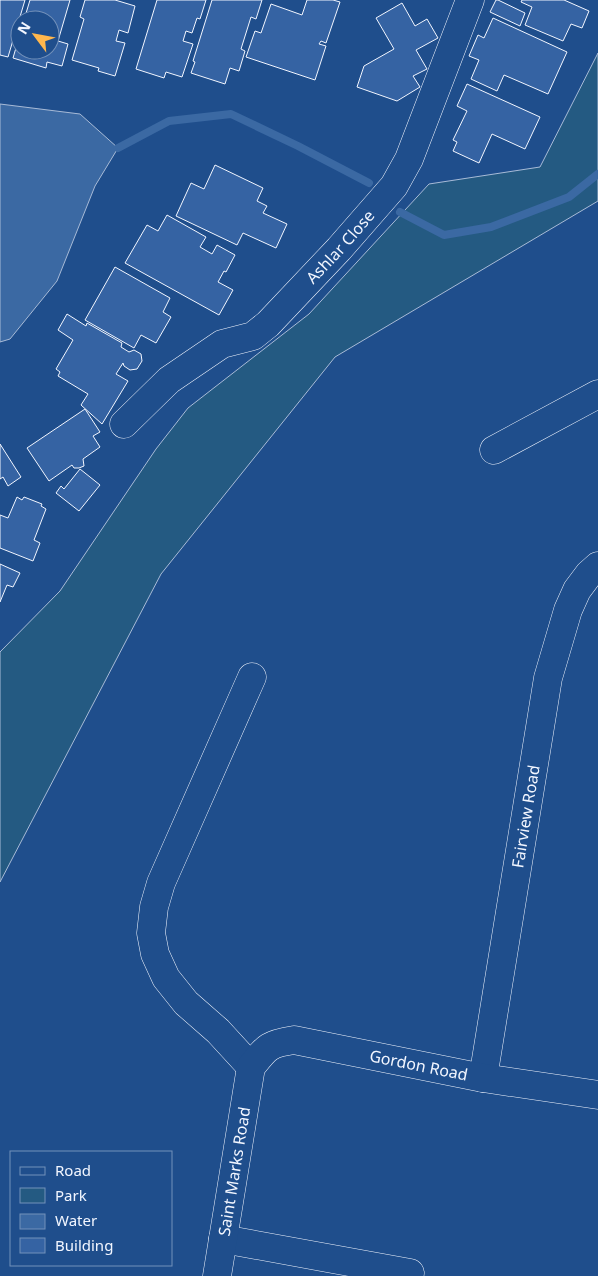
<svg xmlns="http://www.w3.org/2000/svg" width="598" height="1276" font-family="'Noto Sans',sans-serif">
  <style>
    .green { fill: #245a82; stroke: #a8bbd7 }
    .water { fill: #3b69a3; stroke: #a8bbd7 }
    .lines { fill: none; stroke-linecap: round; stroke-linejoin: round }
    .stream { stroke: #3b69a3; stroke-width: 8 }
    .building { fill: #3563a3; stroke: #f2f6ff }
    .minor-casing { stroke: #f2f6ff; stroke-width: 29 }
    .minor { stroke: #1f4e8c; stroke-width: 28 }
    .labels { text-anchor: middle; stroke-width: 4; stroke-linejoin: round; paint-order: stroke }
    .street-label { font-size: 16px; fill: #f2f6ff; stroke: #1f4e8c }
  </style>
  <rect width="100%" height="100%" fill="#1f4e8c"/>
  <path class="green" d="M 598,53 L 598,201 L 335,357 L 161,574 L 0,882 L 0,652 L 60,591 L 156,449 L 188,408 L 309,314 L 429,184 L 540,167 Z"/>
  <path class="water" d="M 0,104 L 80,114 L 118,148 L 95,186 L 57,281 L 10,339 L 0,342 Z"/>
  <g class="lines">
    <path class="stream" d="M 118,148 L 169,121 L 231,114 L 298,146 L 369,183
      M 400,212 L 444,235 L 491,227 L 569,197 L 598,174"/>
  </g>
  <path class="building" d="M 0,0 L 25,0 L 8,57 L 0,55 Z
    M 30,0 L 70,0 L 58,41 L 68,44 L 62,66 L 47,62 L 46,68 L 13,58 L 20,34 L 20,50 L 50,50 L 50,20 L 24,20 Z
    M 85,0 L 115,0 L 135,6 L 128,33 L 119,30 L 116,41 L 125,43 L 115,76 L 98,71 L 99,68 L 72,60 L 84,19 L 80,17 Z
    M 157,0 L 206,0 L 200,19 L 197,18 L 192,33 L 186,31 L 183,41 L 193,44 L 182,77 L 166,72 L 164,78 L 136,69 Z
    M 212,0 L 262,0 L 256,19 L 251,17 L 241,49 L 245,51 L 239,71 L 230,68 L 225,84 L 191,73 L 195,62 L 193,61 Z
    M 307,0 L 333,0 L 340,2 L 326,43 L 321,41 L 319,44 L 326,46 L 315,80 L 246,57 L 255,31 L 261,33 L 271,4 L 302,15 Z
    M 496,0 L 498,0 L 525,13 L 520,26 L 490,12 Z
    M 522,0 L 564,0 L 589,11 L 582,28 L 571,24 L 563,41 L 525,25 L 532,7 L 521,2 Z
    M 402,3 L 415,26 L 427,19 L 438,38 L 416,50 L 427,69 L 413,76 L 420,87 L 397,101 L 357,87 L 364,66 L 394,49 L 376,18 Z
    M 493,18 L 567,52 L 548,94 L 504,75 L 497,91 L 471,79 L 479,60 L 469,56 L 478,35 L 484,38 Z
    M 467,84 L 540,117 L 525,149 L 492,134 L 479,163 L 453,151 L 457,142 L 453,140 L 467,111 L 457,106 Z
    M 215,165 L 263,188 L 257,201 L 267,206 L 263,213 L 287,224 L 276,248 L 243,233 L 237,245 L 176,216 L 191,183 L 204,189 Z
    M 167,215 L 206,237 L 200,247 L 212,254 L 217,245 L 235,255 L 226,272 L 224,271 L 218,282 L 233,290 L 219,315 L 125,263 L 147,225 L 158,231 Z
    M 115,267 L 170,298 L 163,312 L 171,317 L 156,343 L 141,335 L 134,348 L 85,320 Z
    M 67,314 L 86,326 L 87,323 L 122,343 L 121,347 L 129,352 L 134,350 L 141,354 L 142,361 L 137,369 L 130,370 L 124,366 L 123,363 L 116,374 L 128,381 L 102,424 L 81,405 L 88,394 L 58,376 L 60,372 L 56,369 L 73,340 L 58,330 Z
    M 85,409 L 100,432 L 93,436 L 100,447 L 83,459 L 84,466 L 79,468 L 74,468 L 72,465 L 49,481 L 27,448 Z
    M 0,444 L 21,477 L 8,486 L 3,477 L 0,479 Z
    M 80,469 L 100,485 L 79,511 L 56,493 L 61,486 L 64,489 Z
    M 17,497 L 22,500 L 24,497 L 42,504 L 41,506 L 46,509 L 34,540 L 40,543 L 33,561 L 0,548 L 0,515 L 8,518 Z
    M 0,564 L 20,573 L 13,587 L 7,585 L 0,602 Z"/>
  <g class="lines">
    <defs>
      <g id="minor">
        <path id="s1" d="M 124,424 L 169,380 L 222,344 L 253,336 L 268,324 L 339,249 L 394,186 L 409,159 L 470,0"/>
        <path d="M 494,450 L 598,394"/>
        <path d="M 251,1067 L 218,1031 L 186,1003 L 166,978 L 155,954 L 151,933 L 154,907 L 161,883 L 252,677"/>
        <path id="s2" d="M 483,1078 L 548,678 L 568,610 L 577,590 L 589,574 L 598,566"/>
        <path d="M 223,1239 L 410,1273"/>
        <path id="s3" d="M 217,1276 L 251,1067 C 267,1047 268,1044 294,1040 L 483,1078 L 598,1095"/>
      </g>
    </defs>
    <use href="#minor" class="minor-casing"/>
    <use href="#minor" class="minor"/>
  </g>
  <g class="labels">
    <g class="street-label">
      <text dy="6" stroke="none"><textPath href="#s1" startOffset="284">Ashlar Close</textPath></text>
      <text dy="6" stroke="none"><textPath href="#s2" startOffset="265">Fairview Road</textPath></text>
      <text dy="6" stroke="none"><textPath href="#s3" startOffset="392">Gordon Road</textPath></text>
      <text dy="6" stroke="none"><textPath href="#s3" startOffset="106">Saint Marks Road</textPath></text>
    </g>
  </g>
  <rect x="10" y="1151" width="162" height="115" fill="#1f4e8c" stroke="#7391ba"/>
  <rect x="20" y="1167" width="25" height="8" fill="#1f4e8c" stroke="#7391ba"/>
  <text x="55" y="1176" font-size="15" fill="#f2f6ff">Road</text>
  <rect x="20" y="1188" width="25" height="15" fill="#245a82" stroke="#7391ba"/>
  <text x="55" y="1201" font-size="15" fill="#f2f6ff">Park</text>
  <rect x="20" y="1214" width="25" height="15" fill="#3b69a3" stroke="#7391ba"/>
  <text x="55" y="1226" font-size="15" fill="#f2f6ff">Water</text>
  <rect x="20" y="1238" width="25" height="15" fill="#3563a3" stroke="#7391ba"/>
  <text x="55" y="1251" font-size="15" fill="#f2f6ff">Building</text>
  <g transform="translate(35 35) rotate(302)"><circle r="24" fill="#1f4e8c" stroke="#7391ba"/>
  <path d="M0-4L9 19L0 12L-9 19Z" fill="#ffb74d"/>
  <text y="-8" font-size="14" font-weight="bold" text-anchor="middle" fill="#f2f6ff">N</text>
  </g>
</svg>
